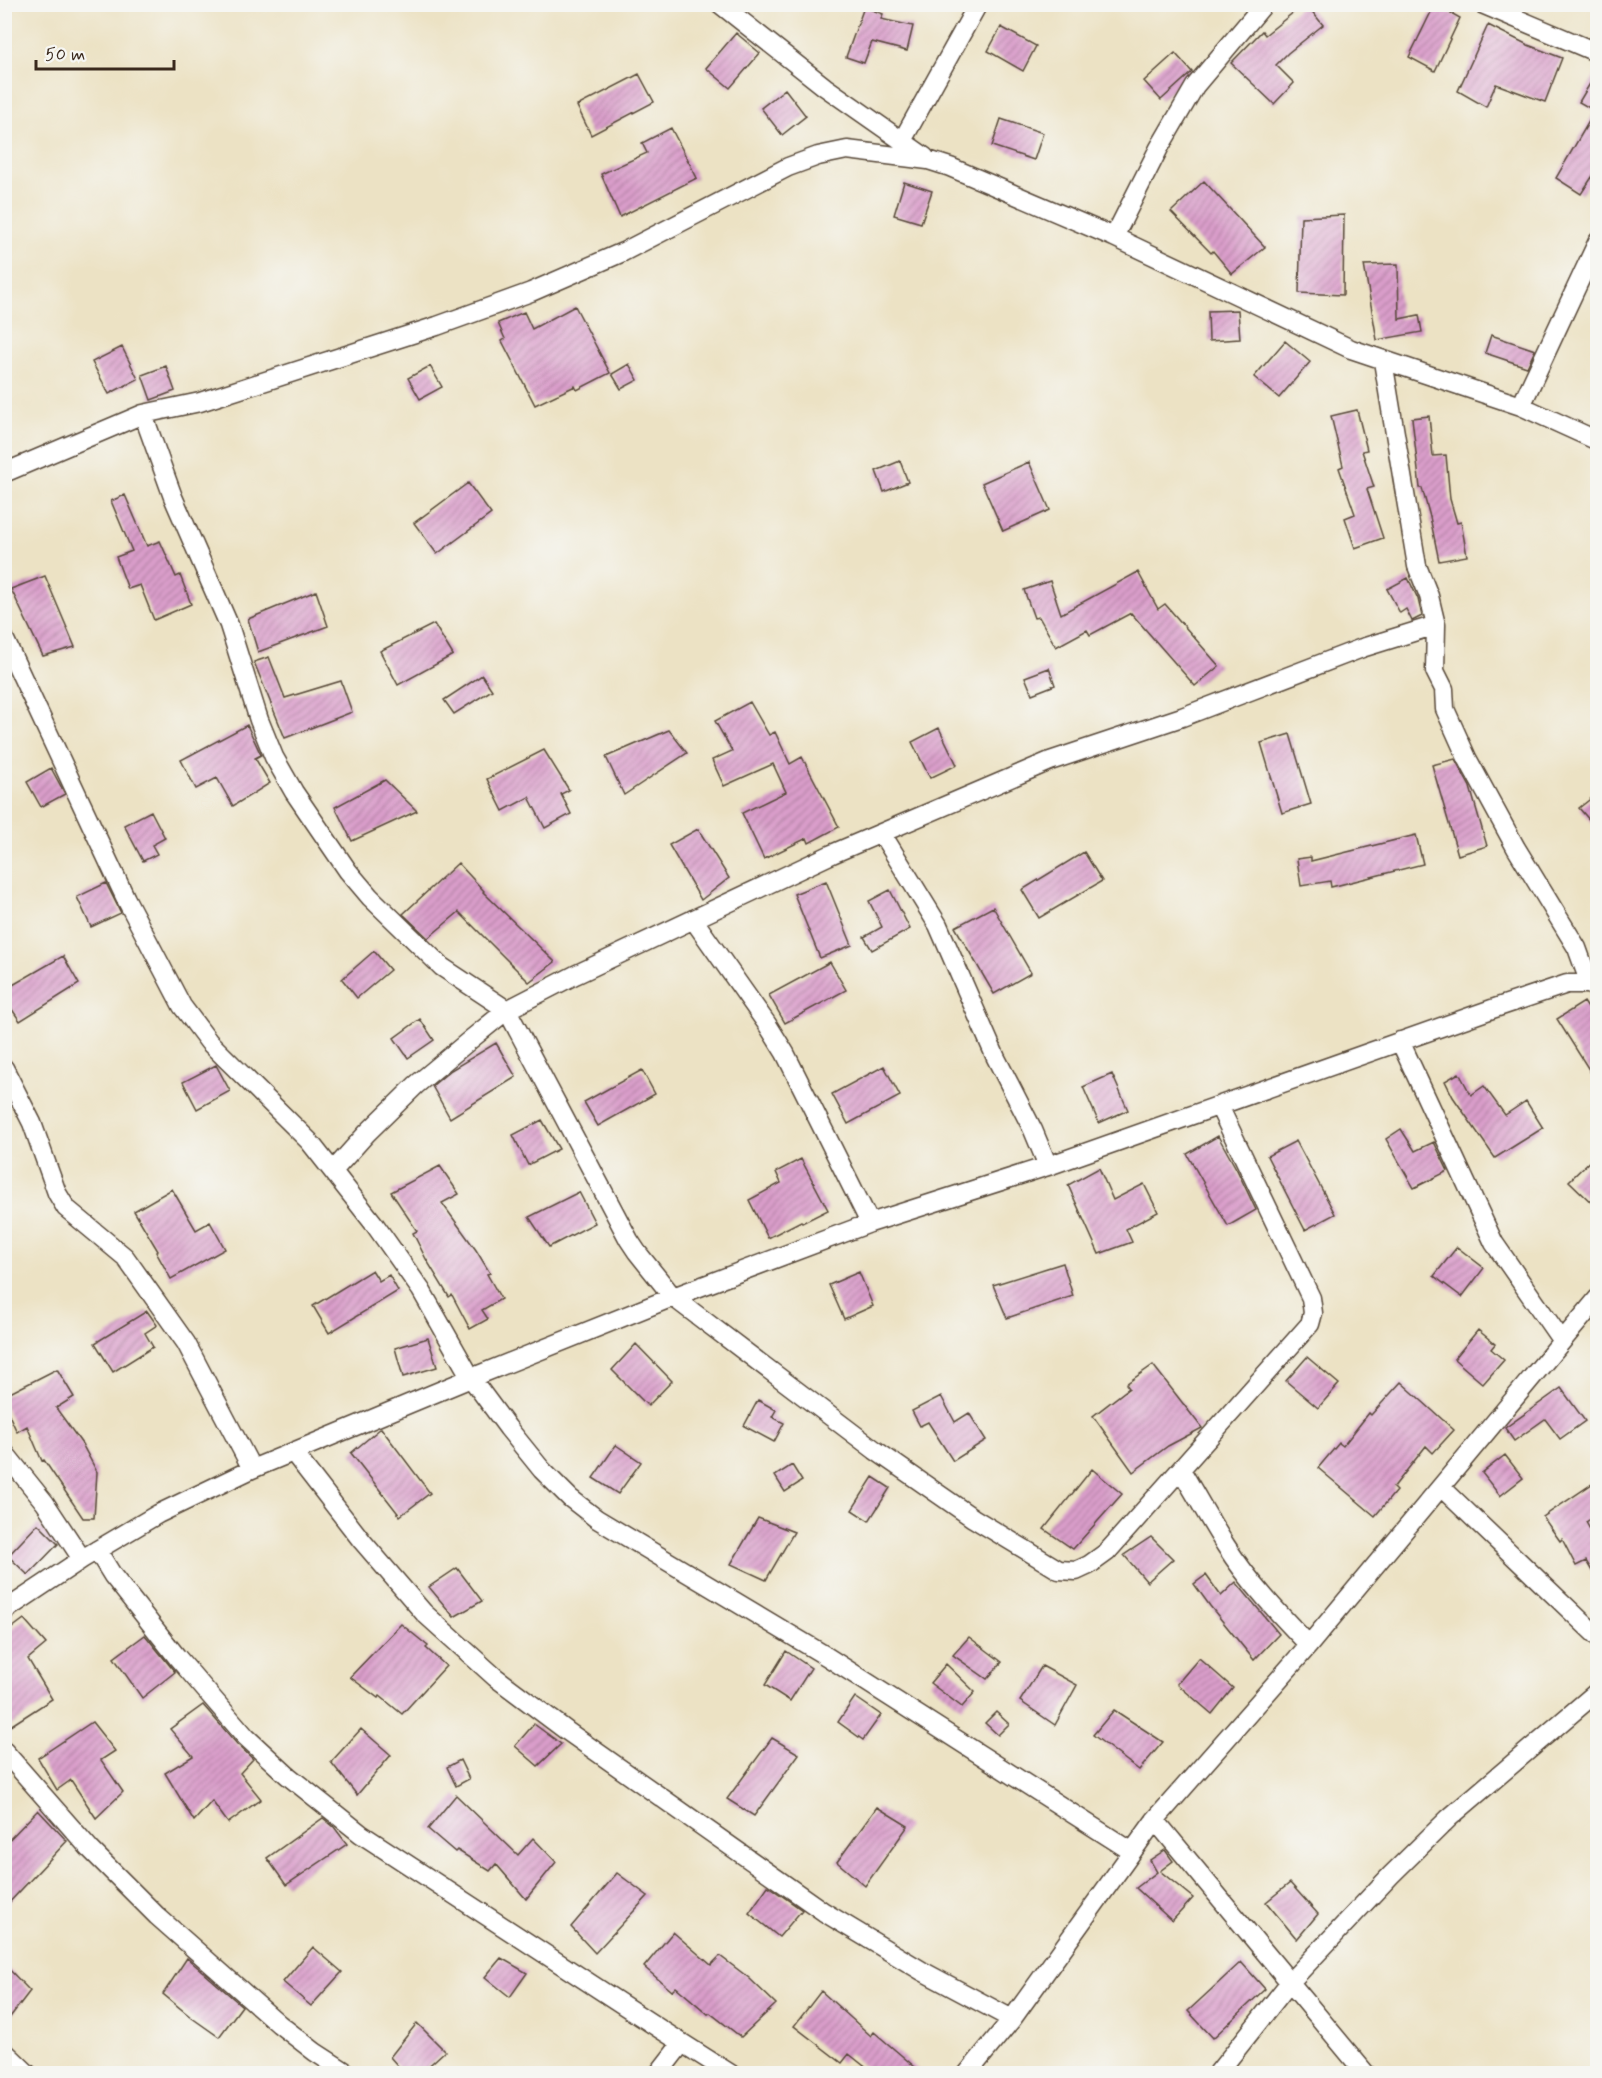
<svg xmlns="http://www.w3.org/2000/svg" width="1602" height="2078" font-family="Mynerve,sans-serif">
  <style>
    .building { fill: url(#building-hatch) }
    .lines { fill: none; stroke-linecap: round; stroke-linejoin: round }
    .street-casing { stroke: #564637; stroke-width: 21 }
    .street { stroke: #fff; stroke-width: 18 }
  </style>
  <defs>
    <pattern id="building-hatch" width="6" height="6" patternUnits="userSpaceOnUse" patternTransform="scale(1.5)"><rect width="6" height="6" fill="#da9ecb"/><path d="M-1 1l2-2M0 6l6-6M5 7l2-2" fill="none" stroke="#b281a4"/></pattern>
  </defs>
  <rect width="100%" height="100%" fill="#f6f6f2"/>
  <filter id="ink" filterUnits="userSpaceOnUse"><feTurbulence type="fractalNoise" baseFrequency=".0167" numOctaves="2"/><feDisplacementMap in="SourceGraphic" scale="12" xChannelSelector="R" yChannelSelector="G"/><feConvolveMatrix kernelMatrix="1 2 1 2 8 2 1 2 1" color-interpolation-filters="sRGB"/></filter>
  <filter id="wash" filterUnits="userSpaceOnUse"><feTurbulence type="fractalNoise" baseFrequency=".008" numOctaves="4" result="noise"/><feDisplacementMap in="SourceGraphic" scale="24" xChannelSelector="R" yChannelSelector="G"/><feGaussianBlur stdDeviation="1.35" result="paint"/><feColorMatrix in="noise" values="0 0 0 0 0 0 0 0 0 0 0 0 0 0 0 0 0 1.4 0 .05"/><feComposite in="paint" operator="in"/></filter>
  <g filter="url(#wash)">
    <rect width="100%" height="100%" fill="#ece2c4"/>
    <g id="blocks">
      <path class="building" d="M 1304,4 L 1306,4 L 1323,25 L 1288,53 L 1276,65 L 1294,83 L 1274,104 L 1231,63 L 1262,31 L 1265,35 Z
        M 1435,4 L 1460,18 L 1435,71 L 1409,57 Z
        M 864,7 L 883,14 L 881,19 L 913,26 L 907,51 L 872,42 L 864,63 L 846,57 Z
        M 1488,25 L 1528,45 L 1562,58 L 1545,102 L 1496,84 L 1486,107 L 1458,91 Z
        M 1001,27 L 1036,46 L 1023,71 L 988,51 Z
        M 736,33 L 760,53 L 730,88 L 706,68 Z
        M 1175,53 L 1192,72 L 1161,100 L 1144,81 Z
        M 1598,70 L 1598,168 L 1581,194 L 1556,178 L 1595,111 L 1579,102 Z
        M 639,74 L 654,102 L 591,135 L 577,106 Z
        M 785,89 L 806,116 L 782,135 L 761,108 Z
        M 1001,119 L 1043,133 L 1034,160 L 992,146 Z
        M 671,128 L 697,178 L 620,217 L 601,174 L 647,153 L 642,143 Z
        M 1204,181 L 1265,247 L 1232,274 L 1213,251 L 1211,253 L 1171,212 Z
        M 904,182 L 932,191 L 921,223 L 894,215 Z
        M 1344,215 L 1343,295 L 1299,293 L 1301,217 Z
        M 1398,264 L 1399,319 L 1419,315 L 1422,332 L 1377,340 L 1364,265 Z
        M 575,306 L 610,373 L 577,390 L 575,386 L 535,405 L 502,341 L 505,339 L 498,323 L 524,312 L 532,329 Z
        M 1238,310 L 1240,339 L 1209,341 L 1208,311 Z
        M 1491,335 L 1535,350 L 1527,367 L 1485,353 Z
        M 1285,341 L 1310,362 L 1279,398 L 1254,377 Z
        M 122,347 L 138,379 L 109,394 L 92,362 Z
        M 629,364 L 638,380 L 621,389 L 612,374 Z
        M 166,366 L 175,391 L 151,400 L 142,375 Z
        M 430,366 L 442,387 L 420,399 L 408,378 Z
        M 1357,410 L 1367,450 L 1362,451 L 1374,487 L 1367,489 L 1383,538 L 1355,548 L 1345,518 L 1355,514 L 1339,468 L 1343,466 L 1331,416 Z
        M 1429,416 L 1433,456 L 1446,455 L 1450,499 L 1457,523 L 1461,522 L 1467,556 L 1439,561 L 1430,517 L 1422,488 L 1420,488 L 1412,418 Z
        M 900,461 L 908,482 L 884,492 L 876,471 Z
        M 1029,462 L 1050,510 L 1003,531 L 982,483 Z
        M 468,483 L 491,514 L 437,554 L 414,523 Z
        M 125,495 L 147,546 L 160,541 L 176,577 L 180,575 L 191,604 L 154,620 L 140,585 L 128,589 L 116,557 L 132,551 L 111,501 Z
        M 1138,572 L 1158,609 L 1165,604 L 1219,666 L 1195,686 L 1131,613 L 1090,635 L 1087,630 L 1056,647 L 1039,617 L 1034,618 L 1024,590 L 1050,581 L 1061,614 Z
        M 45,576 L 75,647 L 43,656 L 11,589 Z
        M 1408,578 L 1418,599 L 1422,616 L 1412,621 L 1406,609 L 1400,613 L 1387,589 Z
        M 316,591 L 328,626 L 258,652 L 248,619 Z
        M 434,624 L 453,655 L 398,685 L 380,651 Z
        M 269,657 L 285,698 L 341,681 L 352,712 L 285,738 L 254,662 Z
        M 1049,668 L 1055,685 L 1032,694 L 1025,677 Z
        M 482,675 L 492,690 L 454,714 L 444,700 Z
        M 750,702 L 769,735 L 775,732 L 790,764 L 802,757 L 839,827 L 809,843 L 807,838 L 764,859 L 742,813 L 786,792 L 773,764 L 724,786 L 712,760 L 732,751 L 715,721 Z
        M 247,725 L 261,755 L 255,758 L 270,783 L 233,806 L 217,778 L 196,789 L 181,760 Z
        M 939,728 L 957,765 L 930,778 L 912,742 Z
        M 669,730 L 687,753 L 624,795 L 606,757 Z
        M 1290,734 L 1311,804 L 1282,813 L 1261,743 Z
        M 544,750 L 569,790 L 561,794 L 571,814 L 545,828 L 529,797 L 503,811 L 487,779 Z
        M 1455,759 L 1470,787 L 1487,846 L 1458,855 L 1432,765 Z
        M 51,768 L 65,794 L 41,807 L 27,782 Z
        M 385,780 L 417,811 L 352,841 L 335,807 Z
        M 1598,793 L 1598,830 L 1579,808 Z
        M 151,811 L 165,838 L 152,845 L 157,854 L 143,861 L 124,825 Z
        M 698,829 L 729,878 L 701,900 L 669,845 Z
        M 1416,835 L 1423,864 L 1331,887 L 1330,881 L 1301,886 L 1297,859 L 1311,857 L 1311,861 Z
        M 1084,852 L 1102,881 L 1039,918 L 1022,890 Z
        M 458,863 L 484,891 L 483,892 L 555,962 L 529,982 L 459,912 L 428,938 L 403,914 Z
        M 826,881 L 852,945 L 820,958 L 794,894 Z
        M 106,883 L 121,913 L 91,927 L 77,897 Z
        M 890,890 L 910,929 L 872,950 L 864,937 L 882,927 L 869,901 Z
        M 993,907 L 1031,973 L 994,994 L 955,927 Z
        M 374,951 L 390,970 L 357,998 L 342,979 Z
        M 63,956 L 79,984 L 20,1021 L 4,998 L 4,990 Z
        M 830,962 L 846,990 L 785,1023 L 769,995 Z
        M 1584,1002 L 1598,1023 L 1598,1084 L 1557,1019 Z
        M 420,1019 L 434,1040 L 408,1058 L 394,1038 Z
        M 496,1043 L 516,1077 L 450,1118 L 432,1086 L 451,1070 Z
        M 216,1065 L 230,1091 L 197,1109 L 183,1082 Z
        M 884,1066 L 900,1096 L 848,1124 L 832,1094 Z
        M 642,1070 L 655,1094 L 598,1126 L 584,1102 Z
        M 1459,1073 L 1471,1095 L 1484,1086 L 1505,1115 L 1526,1101 L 1543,1128 L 1495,1158 L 1453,1097 L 1445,1081 Z
        M 1112,1074 L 1128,1110 L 1099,1123 L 1083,1087 Z
        M 542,1120 L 559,1149 L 528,1165 L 513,1135 Z
        M 1401,1129 L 1415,1151 L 1434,1142 L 1448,1171 L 1414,1188 L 1386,1139 Z
        M 1218,1136 L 1237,1170 L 1256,1210 L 1228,1226 L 1187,1154 Z
        M 1296,1141 L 1335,1214 L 1305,1230 L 1267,1156 Z
        M 1598,1153 L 1598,1209 L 1569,1181 Z
        M 801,1159 L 828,1210 L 802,1223 L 801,1221 L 768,1238 L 749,1200 L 781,1183 L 776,1172 Z
        M 440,1166 L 459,1194 L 442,1203 L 476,1250 L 490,1273 L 487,1274 L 501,1299 L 482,1310 L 488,1319 L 470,1329 L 452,1295 L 449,1297 L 426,1259 L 413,1233 L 417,1231 L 391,1192 Z
        M 1099,1168 L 1113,1200 L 1144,1184 L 1158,1212 L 1126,1229 L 1132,1242 L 1099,1254 L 1068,1185 Z
        M 172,1189 L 196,1230 L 210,1222 L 225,1249 L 171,1279 L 156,1252 L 158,1251 L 134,1211 Z
        M 579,1192 L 595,1223 L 549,1247 L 529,1217 Z
        M 1457,1247 L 1484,1268 L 1462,1297 L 1434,1276 Z
        M 1063,1263 L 1073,1296 L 1007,1318 L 993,1285 Z
        M 372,1270 L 379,1281 L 389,1275 L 398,1291 L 329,1333 L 313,1306 Z
        M 859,1272 L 873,1306 L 844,1319 L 829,1285 Z
        M 147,1311 L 157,1325 L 145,1333 L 153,1347 L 113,1372 L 95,1343 Z
        M 1478,1330 L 1495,1344 L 1491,1349 L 1504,1360 L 1483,1384 L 1454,1359 Z
        M 428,1338 L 437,1367 L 403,1377 L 395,1348 Z
        M 636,1344 L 672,1381 L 648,1406 L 612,1370 Z
        M 1307,1357 L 1339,1384 L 1318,1408 L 1286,1381 Z
        M 1153,1365 L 1202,1428 L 1168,1446 L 1133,1472 L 1093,1416 L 1129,1388 L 1126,1384 Z
        M 57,1369 L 74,1397 L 56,1408 L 82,1444 L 97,1472 L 94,1518 L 83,1518 L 44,1460 L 42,1461 L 27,1426 L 17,1432 L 4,1404 L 4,1396 Z
        M 1401,1382 L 1454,1430 L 1433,1453 L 1426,1446 L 1393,1488 L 1396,1491 L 1375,1516 L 1318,1468 L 1339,1443 L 1343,1446 L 1369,1413 L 1371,1415 Z
        M 1561,1388 L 1585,1421 L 1560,1439 L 1545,1419 L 1514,1441 L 1505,1428 Z
        M 941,1396 L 955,1422 L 969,1413 L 986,1440 L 953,1461 L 928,1422 L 920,1426 L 912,1411 Z
        M 758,1400 L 776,1410 L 772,1417 L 784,1423 L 774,1442 L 744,1426 Z
        M 381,1428 L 430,1493 L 400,1516 L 351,1453 Z
        M 616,1445 L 641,1462 L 618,1494 L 593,1478 Z
        M 1505,1455 L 1523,1478 L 1500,1496 L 1482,1473 Z
        M 792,1465 L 802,1481 L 785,1492 L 775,1476 Z
        M 1092,1469 L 1122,1494 L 1073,1549 L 1044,1529 Z
        M 873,1477 L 890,1488 L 869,1521 L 852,1510 Z
        M 1598,1480 L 1598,1514 L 1586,1522 L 1598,1544 L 1598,1581 L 1586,1561 L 1576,1566 L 1562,1539 L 1560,1541 L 1543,1517 Z
        M 758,1518 L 794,1532 L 766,1580 L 731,1564 Z
        M 38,1524 L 58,1544 L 28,1575 L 8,1556 Z
        M 1151,1537 L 1173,1559 L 1147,1582 L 1124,1555 Z
        M 457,1568 L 482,1601 L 454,1617 L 429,1587 Z
        M 1206,1575 L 1221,1596 L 1236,1582 L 1279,1634 L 1254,1660 L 1210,1606 L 1194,1584 Z
        M 24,1619 L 46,1644 L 28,1659 L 52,1699 L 4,1730 L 4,1634 Z
        M 401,1624 L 428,1646 L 426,1648 L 446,1666 L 402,1714 L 380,1696 L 378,1698 L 350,1677 Z
        M 145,1635 L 175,1672 L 142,1698 L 114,1658 Z
        M 969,1637 L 1002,1662 L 987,1679 L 953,1655 Z
        M 786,1651 L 811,1668 L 790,1701 L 765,1685 Z
        M 1199,1658 L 1233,1688 L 1212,1714 L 1177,1684 Z
        M 946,1664 L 975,1692 L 962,1707 L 930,1683 Z
        M 1042,1666 L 1077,1685 L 1055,1725 L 1020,1701 Z
        M 855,1697 L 881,1715 L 863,1740 L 838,1722 Z
        M 203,1705 L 237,1744 L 253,1759 L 240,1773 L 261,1799 L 228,1823 L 212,1801 L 194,1821 L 165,1773 L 193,1756 L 170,1729 Z
        M 1114,1710 L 1163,1742 L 1139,1770 L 1093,1735 Z
        M 996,1712 L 1009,1724 L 998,1735 L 985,1723 Z
        M 92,1722 L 115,1751 L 101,1760 L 123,1792 L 96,1818 L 71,1780 L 57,1790 L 38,1758 Z
        M 534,1724 L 561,1744 L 538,1766 L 515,1746 Z
        M 361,1729 L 391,1755 L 357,1795 L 331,1762 Z
        M 772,1738 L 799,1754 L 754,1816 L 727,1799 Z
        M 460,1760 L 469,1779 L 456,1786 L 447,1767 Z
        M 456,1795 L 518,1855 L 533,1838 L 556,1862 L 526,1899 L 496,1864 L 490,1871 L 457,1850 L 455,1852 L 428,1829 Z
        M 877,1807 L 908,1826 L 865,1886 L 837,1862 Z
        M 38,1810 L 67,1841 L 4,1908 L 4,1845 Z
        M 323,1818 L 334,1827 L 347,1844 L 286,1885 L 267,1858 Z
        M 1165,1850 L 1173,1861 L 1160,1871 L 1193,1898 L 1172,1921 L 1136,1888 L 1157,1872 L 1150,1860 Z
        M 617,1873 L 648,1896 L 595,1953 L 571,1927 Z
        M 1290,1883 L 1318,1914 L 1297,1939 L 1266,1902 Z
        M 768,1886 L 802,1910 L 779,1937 L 749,1913 Z
        M 673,1932 L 711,1965 L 720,1956 L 749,1978 L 776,2004 L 741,2037 L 710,2013 L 708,2014 L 676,1987 L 672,1991 L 644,1967 Z
        M 313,1947 L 342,1972 L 311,2006 L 283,1982 Z
        M 187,1958 L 242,2006 L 219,2037 L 192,2018 L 163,1994 Z
        M 501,1958 L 527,1973 L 510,1997 L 485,1977 Z
        M 1241,1962 L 1265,1989 L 1213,2038 L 1188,2011 Z
        M 4,1964 L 30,1991 L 4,2025 Z
        M 821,1991 L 871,2036 L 874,2032 L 922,2073 L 873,2073 L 849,2054 L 842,2063 L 794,2026 Z
        M 417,2023 L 445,2051 L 421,2073 L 404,2073 L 390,2057 Z"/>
    </g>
  </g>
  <g filter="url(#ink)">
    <use href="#blocks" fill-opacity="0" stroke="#564637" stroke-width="1.5"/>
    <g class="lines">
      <defs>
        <path id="street" d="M 720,4 L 825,87 L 925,157
          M 1482,4 L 1598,53
          M 902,141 L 978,4
          M 1114,237 L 1159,148 L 1195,86 L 1264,4
          M 1383,361 L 1417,566 L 1429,596 L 1436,625 L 1435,671 L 1444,689 L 1445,709 L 1467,758 L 1516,848 L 1577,948 L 1590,984
          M 1521,406 L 1598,241
          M 143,414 L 173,497 L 229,625 L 259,720 L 274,757 L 294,792 L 348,871 L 370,897 L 442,967 L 507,1010 L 629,1240 L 637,1252 L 673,1297 L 875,1450 L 973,1518 L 1059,1570 L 1076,1571 L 1089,1565 L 1107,1552 L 1310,1324 L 1313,1313 L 1311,1298 L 1219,1106
          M 4,473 L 143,414 L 200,402 L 437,326 L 531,292 L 623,252 L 788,167 L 818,156 L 847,150 L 928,160 L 950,167 L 1114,237 L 1351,349 L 1521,406 L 1598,441
          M 4,638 L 126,899 L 182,1006 L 209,1042 L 309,1141 L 375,1225 L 421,1290 L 471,1378 L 508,1428 L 542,1470 L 570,1498 L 597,1519 L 826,1656 L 1131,1851
          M 882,834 L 938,925 L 996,1058 L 1033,1130 L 1048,1166
          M 693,919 L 767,1024 L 785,1053 L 870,1223
          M 1400,1041 L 1494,1243 L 1562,1341
          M 4,1068 L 32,1123 L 57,1193 L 66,1208 L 125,1257 L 186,1343 L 252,1469
          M 333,1171 L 367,1133 L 416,1085 L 470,1040 L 507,1010 L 575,975 L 832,854 L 1050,761 L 1182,717 L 1362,648 L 1436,625
          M 4,1452 L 45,1503 L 82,1559
          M 293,1452 L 362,1541 L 424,1613 L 495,1677 L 567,1731 L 824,1912 L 922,1971 L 1012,2019
          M 1181,1470 C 1196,1495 1210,1521 1226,1546 C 1249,1582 1279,1614 1309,1645
          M 1441,1487 L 1598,1637
          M 97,1550 L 113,1576 L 177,1657 L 246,1737 L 287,1775 L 361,1834 L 660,2029 L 731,2074
          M 4,1611 L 82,1559 L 158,1514 L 252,1469 L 471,1378 L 673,1297 L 870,1223 L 1048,1166 L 1492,1009 L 1567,984 L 1590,984 L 1598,990
          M 4,1751 L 90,1849 L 157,1916 L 279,2024 L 315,2052 L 349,2074
          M 1155,1820 L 1366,2074
          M 4,2051 L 28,2074
          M 658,2074 L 682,2043
          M 967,2074 L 1012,2019 L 1155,1820 L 1309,1645 L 1598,1298
          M 1217,2074 L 1290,1982 L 1391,1875 L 1449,1818 L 1598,1691"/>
      </defs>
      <use href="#street" class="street-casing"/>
      <use href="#street" class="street"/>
    </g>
  </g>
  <rect width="1602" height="2078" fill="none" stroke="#f6f6f2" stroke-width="24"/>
  <path d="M36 60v9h138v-9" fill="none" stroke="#3b2a1e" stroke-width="3"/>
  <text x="45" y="60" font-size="18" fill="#3b2a1e" stroke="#f6f6f2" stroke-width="4.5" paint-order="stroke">50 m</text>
</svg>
